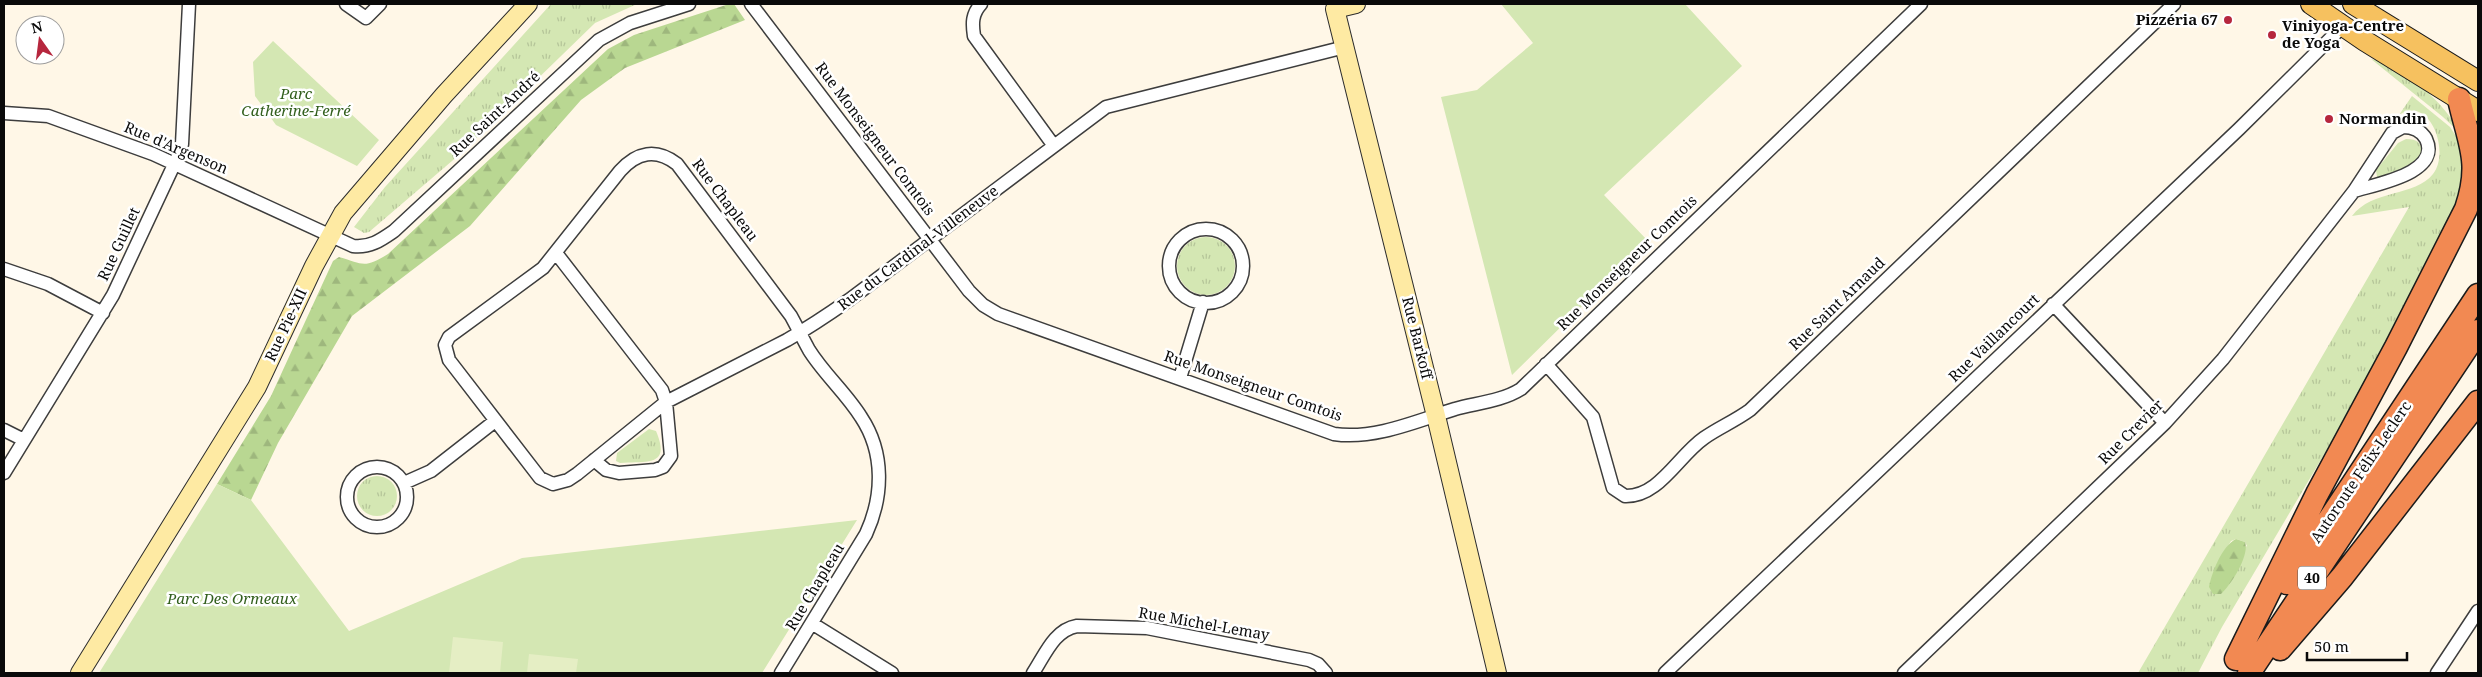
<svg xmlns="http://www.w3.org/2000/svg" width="2482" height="677" font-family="'Noto Serif',serif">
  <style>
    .grass { fill: url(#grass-tufts); fill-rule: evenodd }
    .forest { fill: url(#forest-firs) }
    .park { fill: #d4e7b3 }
    .pitch { fill: #e5eec4 }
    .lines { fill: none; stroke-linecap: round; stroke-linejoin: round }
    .street-casing { stroke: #3d3d3d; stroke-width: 15 }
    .secondary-casing { stroke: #2c2c2c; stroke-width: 20 }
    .primary-casing { stroke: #1b1b1b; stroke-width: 22 }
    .highway-casing { stroke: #1b1b1b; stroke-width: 25 }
    .street { stroke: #fff; stroke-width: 12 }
    .secondary { stroke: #feeaa3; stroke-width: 18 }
    .primary { stroke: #f6c15f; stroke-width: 20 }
    .highway { stroke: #f28952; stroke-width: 22 }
    .poi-dot { fill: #b6263d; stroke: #fff; stroke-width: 2 }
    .labels { text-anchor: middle; stroke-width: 5; stroke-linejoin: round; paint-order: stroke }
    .shield { fill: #fff; stroke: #545454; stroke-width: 1 }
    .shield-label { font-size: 14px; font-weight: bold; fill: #0a0a0a }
    .poi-label { font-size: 15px; font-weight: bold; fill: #0a0a0a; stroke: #fff; text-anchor: start }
    .park-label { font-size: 15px; font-style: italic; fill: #325f1d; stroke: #fff }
    .street-label { font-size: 15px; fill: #0a0a0a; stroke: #fff }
  </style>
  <defs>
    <pattern id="grass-tufts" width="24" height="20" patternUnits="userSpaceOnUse" patternTransform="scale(1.25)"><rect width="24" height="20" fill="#d4e7b3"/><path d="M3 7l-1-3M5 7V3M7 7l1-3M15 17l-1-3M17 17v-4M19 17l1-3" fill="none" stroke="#b5c599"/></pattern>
    <pattern id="forest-firs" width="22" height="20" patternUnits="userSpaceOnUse" patternTransform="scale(1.25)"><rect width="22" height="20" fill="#b9d792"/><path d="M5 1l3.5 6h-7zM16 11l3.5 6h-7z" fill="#9eb77d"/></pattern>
  </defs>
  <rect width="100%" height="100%" fill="#fff7e7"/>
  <path class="grass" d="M 551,4 L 637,4 L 595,23 L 459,155 L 369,232 L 364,233 L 354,227 L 385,187 Z
    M 2371,59 C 2401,65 2447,104 2459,132 L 2443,117 Z
    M 2412,96 L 2450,127 L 2465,150 L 2460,197 L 2351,409 L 2222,627 L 2198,673 L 2138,673 L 2409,207 L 2352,216 C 2372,189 2415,197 2433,174 C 2451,151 2429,94 2399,115 ZM 2236,539 L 2245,542 L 2247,546 L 2217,564 L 2231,541 Z
    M 2406,139 C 2425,139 2423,151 2418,164 L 2379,178 L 2377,177 L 2376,170 L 2398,143 Z
    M1177 266a29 29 0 1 1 58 0a29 29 0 1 1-58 0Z
    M 649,429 L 656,431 C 671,467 648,461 620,463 L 616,461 L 617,453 Z
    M357 496a20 20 0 1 1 40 0a20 20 0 1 1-40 0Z"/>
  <path class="forest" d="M 729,4 L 734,4 L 745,20 L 625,68 L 581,100 L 470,226 L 352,316 L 278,443 L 251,500 L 217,484 L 271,396 L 333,261 L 339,257 C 363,264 364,269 388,254 L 608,49 L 634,35 Z
    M 2236,539 L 2245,542 C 2250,555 2231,585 2221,594 L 2213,594 L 2209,587 C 2212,572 2222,546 2236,539 Z"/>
  <path class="park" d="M 1501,4 L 1685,4 L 1742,66 L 1604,195 L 1648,241 L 1512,375 L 1441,97 L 1477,90 L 1533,43 Z
    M 273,41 L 379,140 L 357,166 L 276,125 L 255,96 L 253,62 Z
    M 217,484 L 251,500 L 349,631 L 522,558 L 857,520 L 762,673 L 99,673 Z"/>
  <path class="pitch" d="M 453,637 L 503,642 L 500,673 L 449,673 Z
    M 529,654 L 578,659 L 576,673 L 527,673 Z"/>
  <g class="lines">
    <defs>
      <path id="street" d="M 346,4 L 366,18 L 380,4
        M 751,4 L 969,291 L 983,305 L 998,314 L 1334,434 C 1374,440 1417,421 1455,409 C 1477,403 1502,401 1521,389 L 1921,4
        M 981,4 C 972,14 972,23 974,36 L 1054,146
        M 4,113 L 48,116 L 153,154 L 353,246 C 370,248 381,240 394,231 L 599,40 L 630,23 L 689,4
        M 2403,127 C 2413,127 2421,130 2426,139 C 2442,173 2376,184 2354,191 L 2392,133 Z
        M1169 266a37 37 0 1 1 74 0a37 37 0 1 1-74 0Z
        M 556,253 L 662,390 L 666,402 L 671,456 L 663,467 L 655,470 L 619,473 L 606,470 L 594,460
        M 4,269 L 48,284 L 103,313
        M 2053,304 L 2165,423
        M 1546,364 L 1593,417 L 1613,488 L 1625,496 C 1659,497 1678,456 1704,438 C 1718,428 1735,421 1750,410 L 2174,4
        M 1180,378 L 1203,302
        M 4,430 L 24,440
        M347 497a30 30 0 1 1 60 0a30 30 0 1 1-60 0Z
        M 4,473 L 113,295 L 179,154 L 182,144 L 189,4
        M 404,483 L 431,471 L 495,421
        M 813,624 L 892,673
        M 781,673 L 866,534 C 883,497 885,453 861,417 C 846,393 824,374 809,350 C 803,339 797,327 791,316 L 677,164 C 656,148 637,152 620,171 L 543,268 L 449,337 L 445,345 L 449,360 L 540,478 L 553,484 L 568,480 L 577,474 L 666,402 L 787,340 C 808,328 829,314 849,300 L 1106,107 L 1345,47
        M 1033,673 C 1045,655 1054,630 1077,626 L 1147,628 L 1309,660 L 1318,664 L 1326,673
        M 1665,673 L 2239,129 L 2343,26
        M 1904,673 L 2165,423 L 2223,359 L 2354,191
        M 2437,673 L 2478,611"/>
      <path id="secondary" d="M 1356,4 L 1335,9 L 1436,416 L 1497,673
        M 80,673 L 257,387 L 314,266 L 343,213 L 444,95 L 528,4"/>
      <path id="primary" d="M 2311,4 L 2365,41 L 2478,111
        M 2353,4 L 2478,81"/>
      <path id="highway" d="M 2287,583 L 2478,295
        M 2280,649 L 2342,577 L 2478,402
        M 2236,659 L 2317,494 L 2396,347 L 2466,209 C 2482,162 2469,144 2459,99
        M 2249,673 L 2478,331"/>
    </defs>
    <use href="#street" class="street-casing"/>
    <use href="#secondary" class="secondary-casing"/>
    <use href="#primary" class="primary-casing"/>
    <use href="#highway" class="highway-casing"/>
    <use href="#street" class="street"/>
    <use href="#secondary" class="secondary"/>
    <use href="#primary" class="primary"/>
    <use href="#highway" class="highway"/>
  </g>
  <g class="poi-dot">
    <circle cx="2228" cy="20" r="5"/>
    <circle cx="2272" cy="35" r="5"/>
    <circle cx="2329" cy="119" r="5"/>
  </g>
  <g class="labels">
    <rect class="shield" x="2298" y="566.5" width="28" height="23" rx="4"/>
    <g class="shield-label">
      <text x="2312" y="583">40</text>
    </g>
    <g class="poi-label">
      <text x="2218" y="25" text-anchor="end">Pizzéria 67</text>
      <text x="2282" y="31">Viniyoga-Centre<tspan x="2282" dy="17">de Yoga</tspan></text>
      <text x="2339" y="124">Normandin</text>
    </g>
    <g class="park-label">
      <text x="296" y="99">Parc<tspan x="296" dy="17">Catherine-Ferré</tspan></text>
      <text x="232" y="604">Parc Des Ormeaux</text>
    </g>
    <g class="street-label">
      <text transform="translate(495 114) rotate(-43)" y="5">Rue Saint-André</text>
      <text transform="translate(875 139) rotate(53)" y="5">Rue Monseigneur Comtois</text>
      <text transform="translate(176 148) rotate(23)" y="5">Rue d'Argenson</text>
      <text transform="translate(725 200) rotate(53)" y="5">Rue Chapleau</text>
      <text transform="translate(119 244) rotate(-65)" y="5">Rue Guillet</text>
      <text transform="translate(918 248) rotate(-37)" y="5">Rue du Cardinal-Villeneuve</text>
      <text transform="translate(1627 263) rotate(-44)" y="5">Rue Monseigneur Comtois</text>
      <text transform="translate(1837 304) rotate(-44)" y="5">Rue Saint Arnaud</text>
      <text transform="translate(286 325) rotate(-65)" y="5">Rue Pie-XII</text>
      <text transform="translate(1417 338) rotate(76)" y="5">Rue Barkoff</text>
      <text transform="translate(1994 338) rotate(-44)" y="5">Rue Vaillancourt</text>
      <text transform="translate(1253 386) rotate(19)" y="5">Rue Monseigneur Comtois</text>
      <text transform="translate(2131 432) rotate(-45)" y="5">Rue Crevier</text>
      <text transform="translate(2361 472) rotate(-56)" y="5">Autoroute Félix-Leclerc</text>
      <text transform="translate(815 587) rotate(-59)" y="5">Rue Chapleau</text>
      <text transform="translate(1204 624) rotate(10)" y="5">Rue Michel-Lemay</text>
    </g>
  </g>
  <rect width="2482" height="677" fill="none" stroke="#0a0a0a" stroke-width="10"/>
  <g transform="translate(40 40) rotate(346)"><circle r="24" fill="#ffffff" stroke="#9d9d9d"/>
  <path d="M0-4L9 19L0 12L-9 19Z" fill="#b6263d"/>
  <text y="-8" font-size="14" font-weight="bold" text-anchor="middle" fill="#0a0a0a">N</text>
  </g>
  <path d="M2307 652v8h100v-8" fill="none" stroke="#0a0a0a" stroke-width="2.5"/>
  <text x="2314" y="652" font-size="15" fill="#0a0a0a" stroke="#ffffff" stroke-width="4" paint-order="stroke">50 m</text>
</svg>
